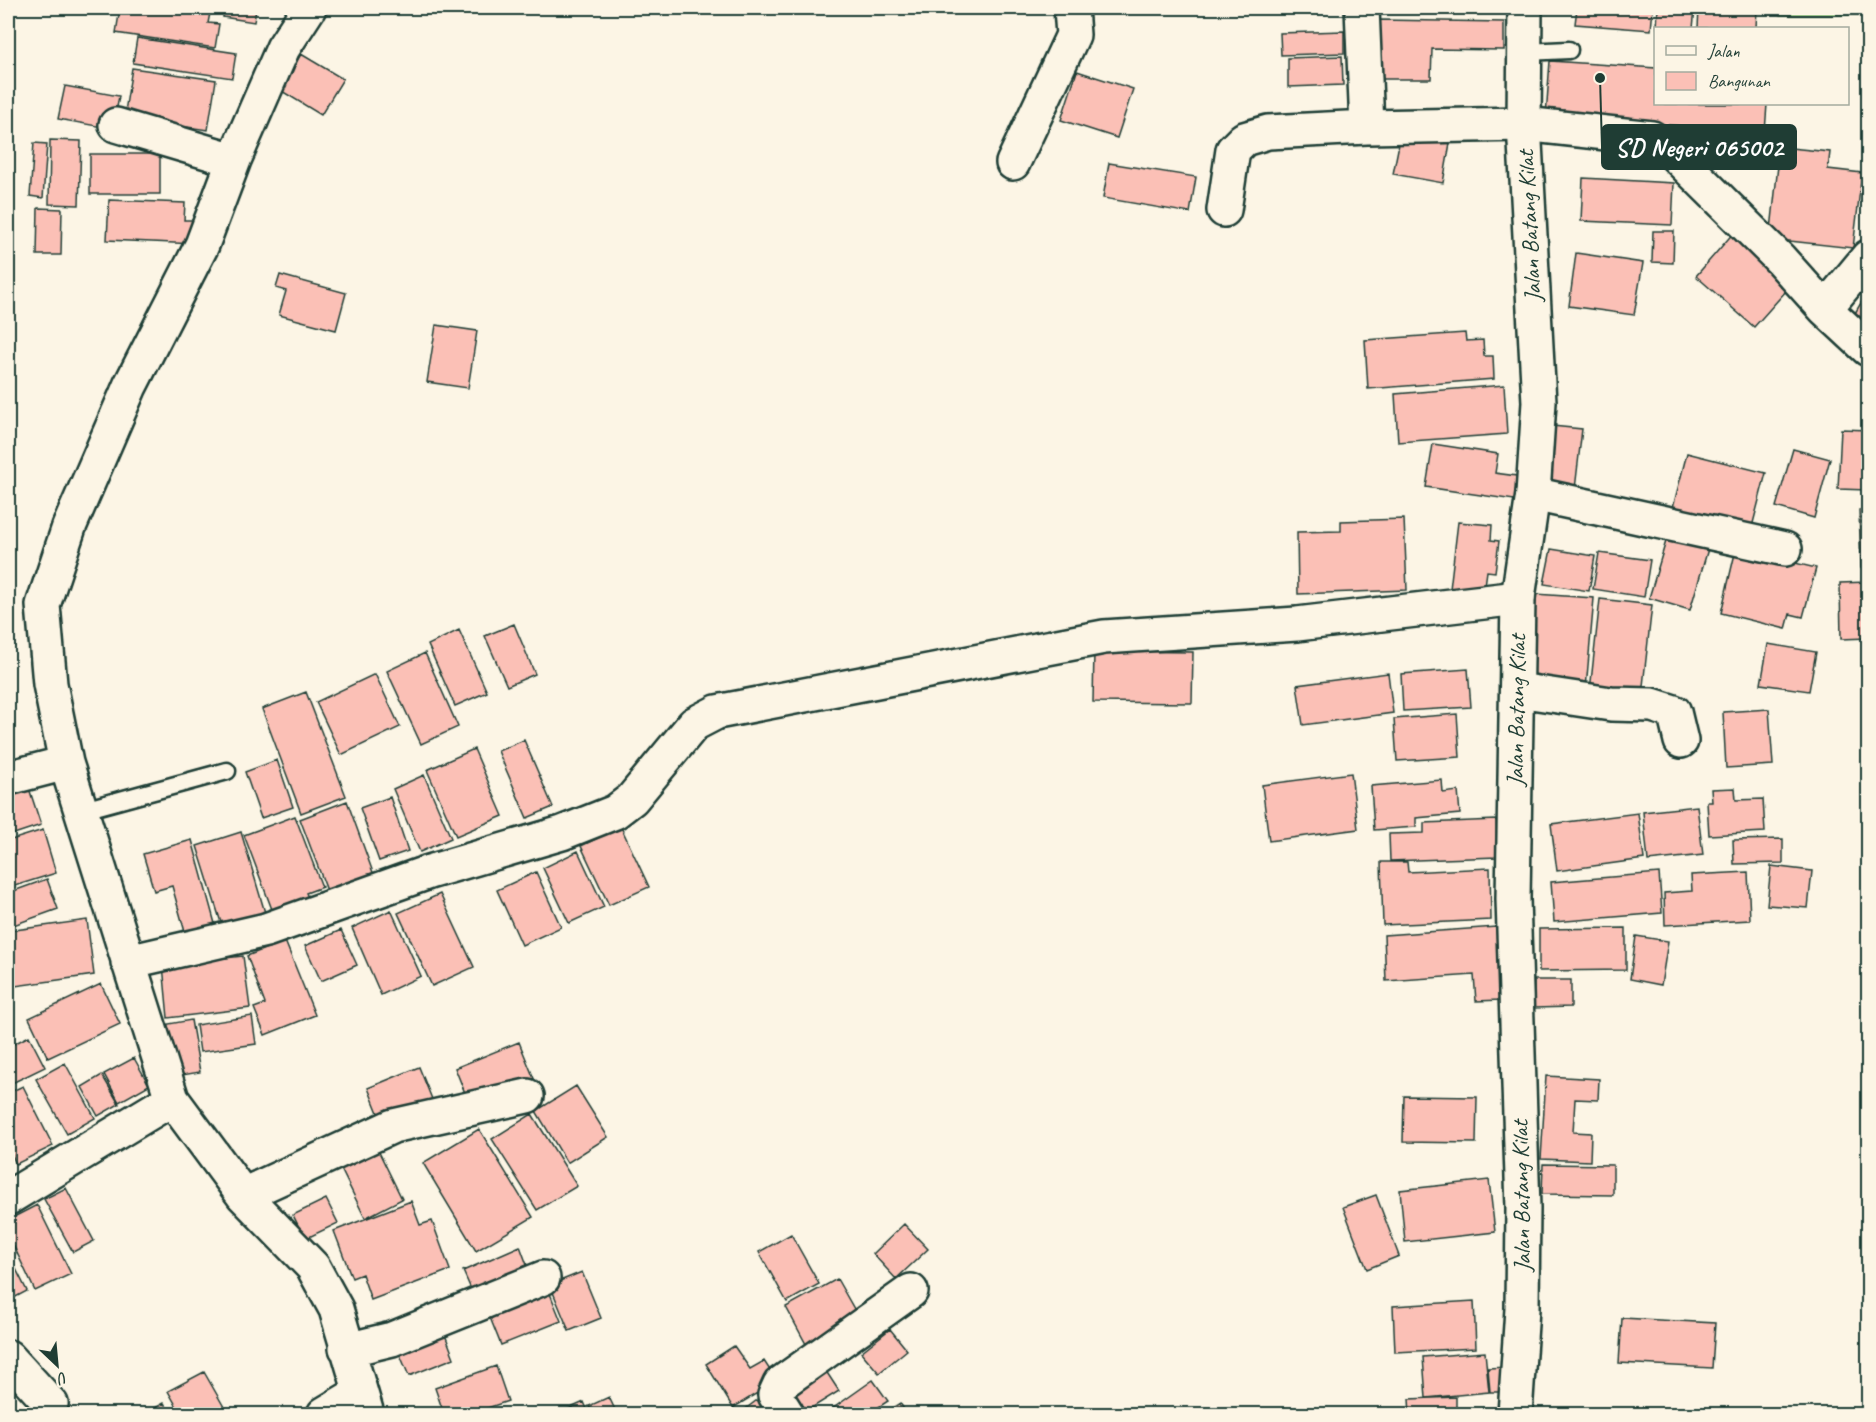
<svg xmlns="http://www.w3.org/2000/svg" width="1876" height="1422" font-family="Caveat,sans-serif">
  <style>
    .green { fill: #c4eda8; stroke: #72956e; stroke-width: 1.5 }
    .building { fill: #fbc0b6; stroke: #1f3d34; stroke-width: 1.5 }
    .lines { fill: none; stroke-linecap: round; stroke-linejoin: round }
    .service-casing { stroke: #1f3d34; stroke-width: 21 }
    .minor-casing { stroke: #1f3d34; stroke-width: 38 }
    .tertiary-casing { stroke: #1f3d34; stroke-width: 38 }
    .service { stroke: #fcf5e5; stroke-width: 16 }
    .minor { stroke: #fcf5e5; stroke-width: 33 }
    .tertiary { stroke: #fcf5e5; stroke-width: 33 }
    .labels { text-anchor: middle; stroke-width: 4.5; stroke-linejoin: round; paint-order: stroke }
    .street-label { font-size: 24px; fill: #1f3d34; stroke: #fcf5e5 }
    .leader { fill: none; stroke: #1f3d34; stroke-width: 2 }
    .callout-dot { fill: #1f3d34; stroke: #fcf5e5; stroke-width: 2 }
    .callout { fill: #1f3d34; stroke: #1f3d34; stroke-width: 2 }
    .callout-label { font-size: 26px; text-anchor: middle; font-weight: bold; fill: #fff }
  </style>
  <rect width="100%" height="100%" fill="#fcf5e5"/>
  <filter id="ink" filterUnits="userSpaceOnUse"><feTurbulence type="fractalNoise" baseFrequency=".0167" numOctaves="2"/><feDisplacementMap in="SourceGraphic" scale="12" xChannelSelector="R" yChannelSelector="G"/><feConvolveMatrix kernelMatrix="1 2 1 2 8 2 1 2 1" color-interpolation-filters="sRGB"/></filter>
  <g filter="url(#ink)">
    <path class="green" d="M 1781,8 L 1868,8 L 1868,15 L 1780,15 Z"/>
    <path class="building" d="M 120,8 L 211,8 L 208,23 L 219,24 L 215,48 L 116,33 Z
      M 224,8 L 256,9 L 254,22 L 223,17 Z
      M 1577,8 L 1653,8 L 1651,30 L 1575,24 Z
      M 1658,8 L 1695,8 L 1693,28 L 1657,28 Z
      M 1699,8 L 1757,8 L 1756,28 L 1698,28 Z
      M 1379,20 L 1504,22 L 1504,50 L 1432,49 L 1431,79 L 1379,79 Z
      M 1344,31 L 1344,53 L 1281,55 L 1280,33 Z
      M 137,38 L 236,53 L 232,78 L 133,63 Z
      M 301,54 L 343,79 L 321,115 L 280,90 Z
      M 1342,56 L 1343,85 L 1288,87 L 1288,58 Z
      M 1550,61 L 1656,68 L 1656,104 L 1767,104 L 1765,132 L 1546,116 Z
      M 132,68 L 216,80 L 208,130 L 124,118 Z
      M 1077,71 L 1133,89 L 1117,138 L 1061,120 Z
      M 65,86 L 119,96 L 113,129 L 58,119 Z
      M 1401,134 L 1450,143 L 1443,183 L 1393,174 Z
      M 50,140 L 81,141 L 79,205 L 49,204 Z
      M 34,143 L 47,144 L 43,198 L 30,196 Z
      M 1780,147 L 1830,152 L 1828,169 L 1862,173 L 1853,248 L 1770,239 Z
      M 90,154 L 160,154 L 160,194 L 90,194 Z
      M 1109,163 L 1196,177 L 1190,213 L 1103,198 Z
      M 1583,178 L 1674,183 L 1672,225 L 1581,221 Z
      M 109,200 L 185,203 L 184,220 L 196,220 L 196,244 L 107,240 Z
      M 38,208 L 62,209 L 61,255 L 37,255 Z
      M 1653,231 L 1674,231 L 1673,263 L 1652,262 Z
      M 1735,231 L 1794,282 L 1754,327 L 1696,276 Z
      M 1576,253 L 1643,263 L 1634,315 L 1569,306 Z
      M 280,275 L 346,293 L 336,330 L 279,315 L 286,291 L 276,288 Z
      M 1865,296 L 1868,299 L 1868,330 L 1851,320 Z
      M 436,325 L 477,331 L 468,388 L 427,382 Z
      M 1465,333 L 1466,341 L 1483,340 L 1484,356 L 1493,356 L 1494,379 L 1368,389 L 1365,340 Z
      M 1504,385 L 1507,434 L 1398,442 L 1395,394 Z
      M 1552,426 L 1582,429 L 1575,489 L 1546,486 Z
      M 1841,429 L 1868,430 L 1868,490 L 1838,489 Z
      M 1433,444 L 1498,454 L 1495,473 L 1524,477 L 1521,501 L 1426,487 Z
      M 1793,449 L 1830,459 L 1814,518 L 1776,507 Z
      M 1687,453 L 1766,473 L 1751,531 L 1672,511 Z
      M 1859,510 L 1868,510 L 1868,568 L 1861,568 Z
      M 1404,519 L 1407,590 L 1298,594 L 1297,532 L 1341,531 L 1341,521 Z
      M 1458,522 L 1492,525 L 1491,540 L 1499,541 L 1495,572 L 1487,571 L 1484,593 L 1450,589 Z
      M 1669,531 L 1710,542 L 1690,610 L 1649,598 Z
      M 1551,549 L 1595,556 L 1589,591 L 1544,584 Z
      M 1736,549 L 1816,568 L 1803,617 L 1790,614 L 1786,629 L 1721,613 Z
      M 1599,553 L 1650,560 L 1644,597 L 1593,589 Z
      M 1868,582 L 1868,638 L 1841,639 L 1840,583 Z
      M 1535,594 L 1594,598 L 1586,688 L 1527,683 Z
      M 1600,599 L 1652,605 L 1642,695 L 1590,691 Z
      M 514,624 L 535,674 L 507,686 L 485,636 Z
      M 459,630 L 487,692 L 455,706 L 428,645 Z
      M 1768,644 L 1816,652 L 1809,691 L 1761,684 Z
      M 1094,651 L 1193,652 L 1192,703 L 1093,702 Z
      M 425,653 L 458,727 L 421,744 L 387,671 Z
      M 1468,669 L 1471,707 L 1403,711 L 1401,674 Z
      M 1388,673 L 1393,713 L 1303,725 L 1297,685 Z
      M 375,674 L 400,727 L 341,755 L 316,702 Z
      M 306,692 L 346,796 L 301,813 L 262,709 Z
      M 1769,709 L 1773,765 L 1726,768 L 1723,712 Z
      M 1457,714 L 1460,757 L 1397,761 L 1394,719 Z
      M 524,740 L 553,807 L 527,818 L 498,751 Z
      M 474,749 L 503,816 L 456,836 L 427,770 Z
      M 277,760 L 293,807 L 261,818 L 245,772 Z
      M 1351,773 L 1358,829 L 1269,841 L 1262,785 Z
      M 424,775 L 451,838 L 420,852 L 393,789 Z
      M 1442,780 L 1443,793 L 1458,791 L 1460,814 L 1416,818 L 1416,827 L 1374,830 L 1371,786 Z
      M 27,782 L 41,825 L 8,836 L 8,788 Z
      M 1735,788 L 1736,800 L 1763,799 L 1765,832 L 1709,835 L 1707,802 L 1712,802 L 1711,789 Z
      M 390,797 L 408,851 L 379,861 L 360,808 Z
      M 347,801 L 375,878 L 329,896 L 300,819 Z
      M 1697,806 L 1703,855 L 1648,861 L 1643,812 Z
      M 1638,813 L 1644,859 L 1557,871 L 1551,824 Z
      M 295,816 L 322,887 L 306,893 L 312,906 L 276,920 L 244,835 Z
      M 1496,820 L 1497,857 L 1390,861 L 1389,834 L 1424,833 L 1424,823 Z
      M 621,827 L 649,887 L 609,905 L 581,846 Z
      M 43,830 L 56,873 L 8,888 L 8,841 Z
      M 241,832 L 266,916 L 223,929 L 197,846 Z
      M 1783,839 L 1783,863 L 1734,864 L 1733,840 Z
      M 192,840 L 217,931 L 187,939 L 172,886 L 154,891 L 143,854 Z
      M 578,851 L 604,907 L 569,923 L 543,868 Z
      M 1381,862 L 1407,862 L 1408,872 L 1490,868 L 1491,920 L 1383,925 Z
      M 1771,866 L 1812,871 L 1808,908 L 1767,905 Z
      M 536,872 L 561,927 L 522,945 L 497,890 Z
      M 1748,872 L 1750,920 L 1665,925 L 1664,893 L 1692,891 L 1691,875 Z
      M 1659,873 L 1662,913 L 1554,922 L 1551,882 Z
      M 47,879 L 58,909 L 8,927 L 8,893 Z
      M 440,894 L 474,967 L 432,986 L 398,913 Z
      M 391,910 L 421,976 L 381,995 L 352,928 Z
      M 87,920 L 94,975 L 8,987 L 8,931 Z
      M 1496,927 L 1501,1000 L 1476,1001 L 1474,975 L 1386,981 L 1384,935 Z
      M 1626,928 L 1626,970 L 1539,971 L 1539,929 Z
      M 341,930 L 357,965 L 321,981 L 305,946 Z
      M 1636,936 L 1668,941 L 1661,985 L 1630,979 Z
      M 285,941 L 315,1015 L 265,1035 L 254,1008 L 265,1004 L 247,956 Z
      M 243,956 L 250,1008 L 168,1018 L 163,965 Z
      M 1534,980 L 1571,980 L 1571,1007 L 1534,1008 Z
      M 101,984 L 120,1024 L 48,1058 L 29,1018 Z
      M 252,1016 L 256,1044 L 200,1052 L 196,1025 Z
      M 191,1020 L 200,1072 L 171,1077 L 163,1025 Z
      M 29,1036 L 45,1067 L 8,1085 L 8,1047 Z
      M 519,1042 L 537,1086 L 469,1103 L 455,1068 Z
      M 134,1058 L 149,1085 L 119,1102 L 104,1074 Z
      M 65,1063 L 95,1118 L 67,1134 L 36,1079 Z
      M 419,1067 L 434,1104 L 383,1125 L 368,1088 Z
      M 102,1075 L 119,1104 L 98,1116 L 82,1087 Z
      M 1546,1076 L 1599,1079 L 1598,1100 L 1575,1099 L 1573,1132 L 1591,1133 L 1590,1161 L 1541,1159 Z
      M 23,1086 L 53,1146 L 16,1164 L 8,1146 L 8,1093 Z
      M 576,1086 L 608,1137 L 567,1163 L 536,1111 Z
      M 1404,1096 L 1477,1097 L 1476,1143 L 1403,1142 Z
      M 532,1114 L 577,1186 L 537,1210 L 492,1139 Z
      M 479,1129 L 533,1217 L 476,1251 L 423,1163 Z
      M 377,1148 L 402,1199 L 365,1218 L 340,1167 Z
      M 1543,1164 L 1613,1165 L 1613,1195 L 1542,1194 Z
      M 1489,1180 L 1495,1232 L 1405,1242 L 1400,1190 Z
      M 66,1188 L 94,1241 L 73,1252 L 44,1199 Z
      M 1376,1195 L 1399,1256 L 1367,1269 L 1343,1207 Z
      M 326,1199 L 338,1223 L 305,1239 L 293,1215 Z
      M 411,1201 L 420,1225 L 432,1221 L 450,1270 L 371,1300 L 362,1274 L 352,1278 L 334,1231 Z
      M 37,1205 L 71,1274 L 35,1291 L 8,1234 L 8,1220 Z
      M 904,1224 L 928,1249 L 896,1279 L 873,1254 Z
      M 791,1234 L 819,1284 L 787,1302 L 759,1252 Z
      M 520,1246 L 530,1273 L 474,1296 L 463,1271 Z
      M 8,1253 L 27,1291 L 8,1301 Z
      M 582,1272 L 601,1318 L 569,1331 L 550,1285 Z
      M 837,1279 L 858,1316 L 806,1344 L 786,1307 Z
      M 547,1286 L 561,1321 L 501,1345 L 487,1310 Z
      M 1474,1301 L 1476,1348 L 1395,1352 L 1393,1306 Z
      M 1622,1318 L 1715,1323 L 1712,1368 L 1619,1363 Z
      M 890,1329 L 907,1350 L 879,1373 L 861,1352 Z
      M 444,1332 L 454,1358 L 409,1376 L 398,1350 Z
      M 734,1346 L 750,1369 L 764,1361 L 777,1381 L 733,1408 L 706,1364 Z
      M 1485,1352 L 1489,1392 L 1426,1398 L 1423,1357 Z
      M 822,1365 L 839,1391 L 802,1414 L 785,1391 Z
      M 496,1366 L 508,1401 L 470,1414 L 444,1414 L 435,1388 Z
      M 1508,1367 L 1509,1392 L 1490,1392 L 1488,1368 Z
      M 204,1372 L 228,1414 L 181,1414 L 168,1391 Z
      M 873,1380 L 888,1401 L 868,1414 L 825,1414 Z
      M 609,1397 L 617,1414 L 593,1414 L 589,1406 Z
      M 761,1397 L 776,1414 L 739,1414 Z
      M 1456,1397 L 1456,1414 L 1410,1414 L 1409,1399 Z
      M 584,1402 L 589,1414 L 557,1414 Z
      M 164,1403 L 171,1414 L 144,1414 Z
      M 900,1403 L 907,1414 L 883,1414 Z"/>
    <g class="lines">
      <defs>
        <path id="service" d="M 1526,52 L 1569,50
          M 80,811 L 227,771"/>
        <path id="minor" d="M 309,8 L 283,48 L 234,160 L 202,245 L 130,386 L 69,527 L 43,605 L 50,684 L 66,763 L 172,1099 L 243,1195 L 313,1267 L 336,1309 L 367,1414
          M 1362,8 L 1367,127
          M 116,125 L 234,160
          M 1013,163 L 1073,35 L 1071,8
          M 1224,210 L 1233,150 L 1244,139 L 1268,132 L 1367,127 L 1524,124 L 1652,138 L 1670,150 L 1780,259 L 1825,309 L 1868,349
          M 1825,309 L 1868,257
          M 1533,494 L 1785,549
          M 1518,690 L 1611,704 L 1652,705 L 1674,712 L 1681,741
          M 8,778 L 66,763
          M 128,962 L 266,930 L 429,872 L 562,833 L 615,812 L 632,799 L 694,724 L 717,712 L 1104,637 L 1297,624 L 1518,598
          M 243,1195 L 393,1126 L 527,1096
          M 8,1198 L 172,1099
          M 346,1348 L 359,1347 L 392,1339 L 543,1278
          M 8,1357 L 51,1404 L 48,1414
          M 324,1414 L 359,1393
          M 787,1414 L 775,1395 L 780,1384 L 911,1291"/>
        <g id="tertiary">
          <path id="s1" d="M 1515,1414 L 1522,1309 L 1523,1208 L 1513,899 L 1518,598 L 1533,494 L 1539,402 L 1524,124 L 1525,8"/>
        </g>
      </defs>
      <use href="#service" class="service-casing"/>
      <use href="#minor" class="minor-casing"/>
      <use href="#tertiary" class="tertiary-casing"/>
      <use href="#service" class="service"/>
      <use href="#minor" class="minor"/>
      <use href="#tertiary" class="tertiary"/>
    </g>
  </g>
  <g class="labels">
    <g class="street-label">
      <text transform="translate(1529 226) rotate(-93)" y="8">Jalan Batang Kilat</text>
      <text dy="8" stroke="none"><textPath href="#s1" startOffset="704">Jalan Batang Kilat</textPath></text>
      <text transform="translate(1521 1196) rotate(-91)" y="8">Jalan Batang Kilat</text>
    </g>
  </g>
  <path class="leader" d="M1600 78L1602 147"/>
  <circle class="callout-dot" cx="1600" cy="78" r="6"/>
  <rect class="callout" x="1602" y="125" width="194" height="44" rx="6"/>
  <g class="callout-label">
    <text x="1699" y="156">SD Negeri 065002</text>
  </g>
  <rect width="1876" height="1422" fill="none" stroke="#fcf5e5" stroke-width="30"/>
  <rect x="15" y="15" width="1846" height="1392" fill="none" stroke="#1f3d34" stroke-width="2" filter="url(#ink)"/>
  <rect x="1654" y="27" width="195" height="78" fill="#fcf5e5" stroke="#a4ab9e" stroke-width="1.5"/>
  <rect x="1666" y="46" width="30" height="9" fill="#fcf5e5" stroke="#a4ab9e" stroke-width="1.5"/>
  <text x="1708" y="57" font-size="18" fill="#1f3d34">Jalan</text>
  <rect x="1666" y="72" width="30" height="18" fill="#fbc0b6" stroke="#a4ab9e" stroke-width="1.5"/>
  <text x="1708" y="87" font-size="18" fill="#1f3d34">Bangunan</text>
  <g transform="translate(57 1365) rotate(154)" stroke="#fcf5e5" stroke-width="4.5" paint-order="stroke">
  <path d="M0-4.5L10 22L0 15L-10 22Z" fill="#1f3d34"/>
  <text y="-9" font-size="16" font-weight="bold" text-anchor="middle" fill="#1f3d34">U</text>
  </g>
</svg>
